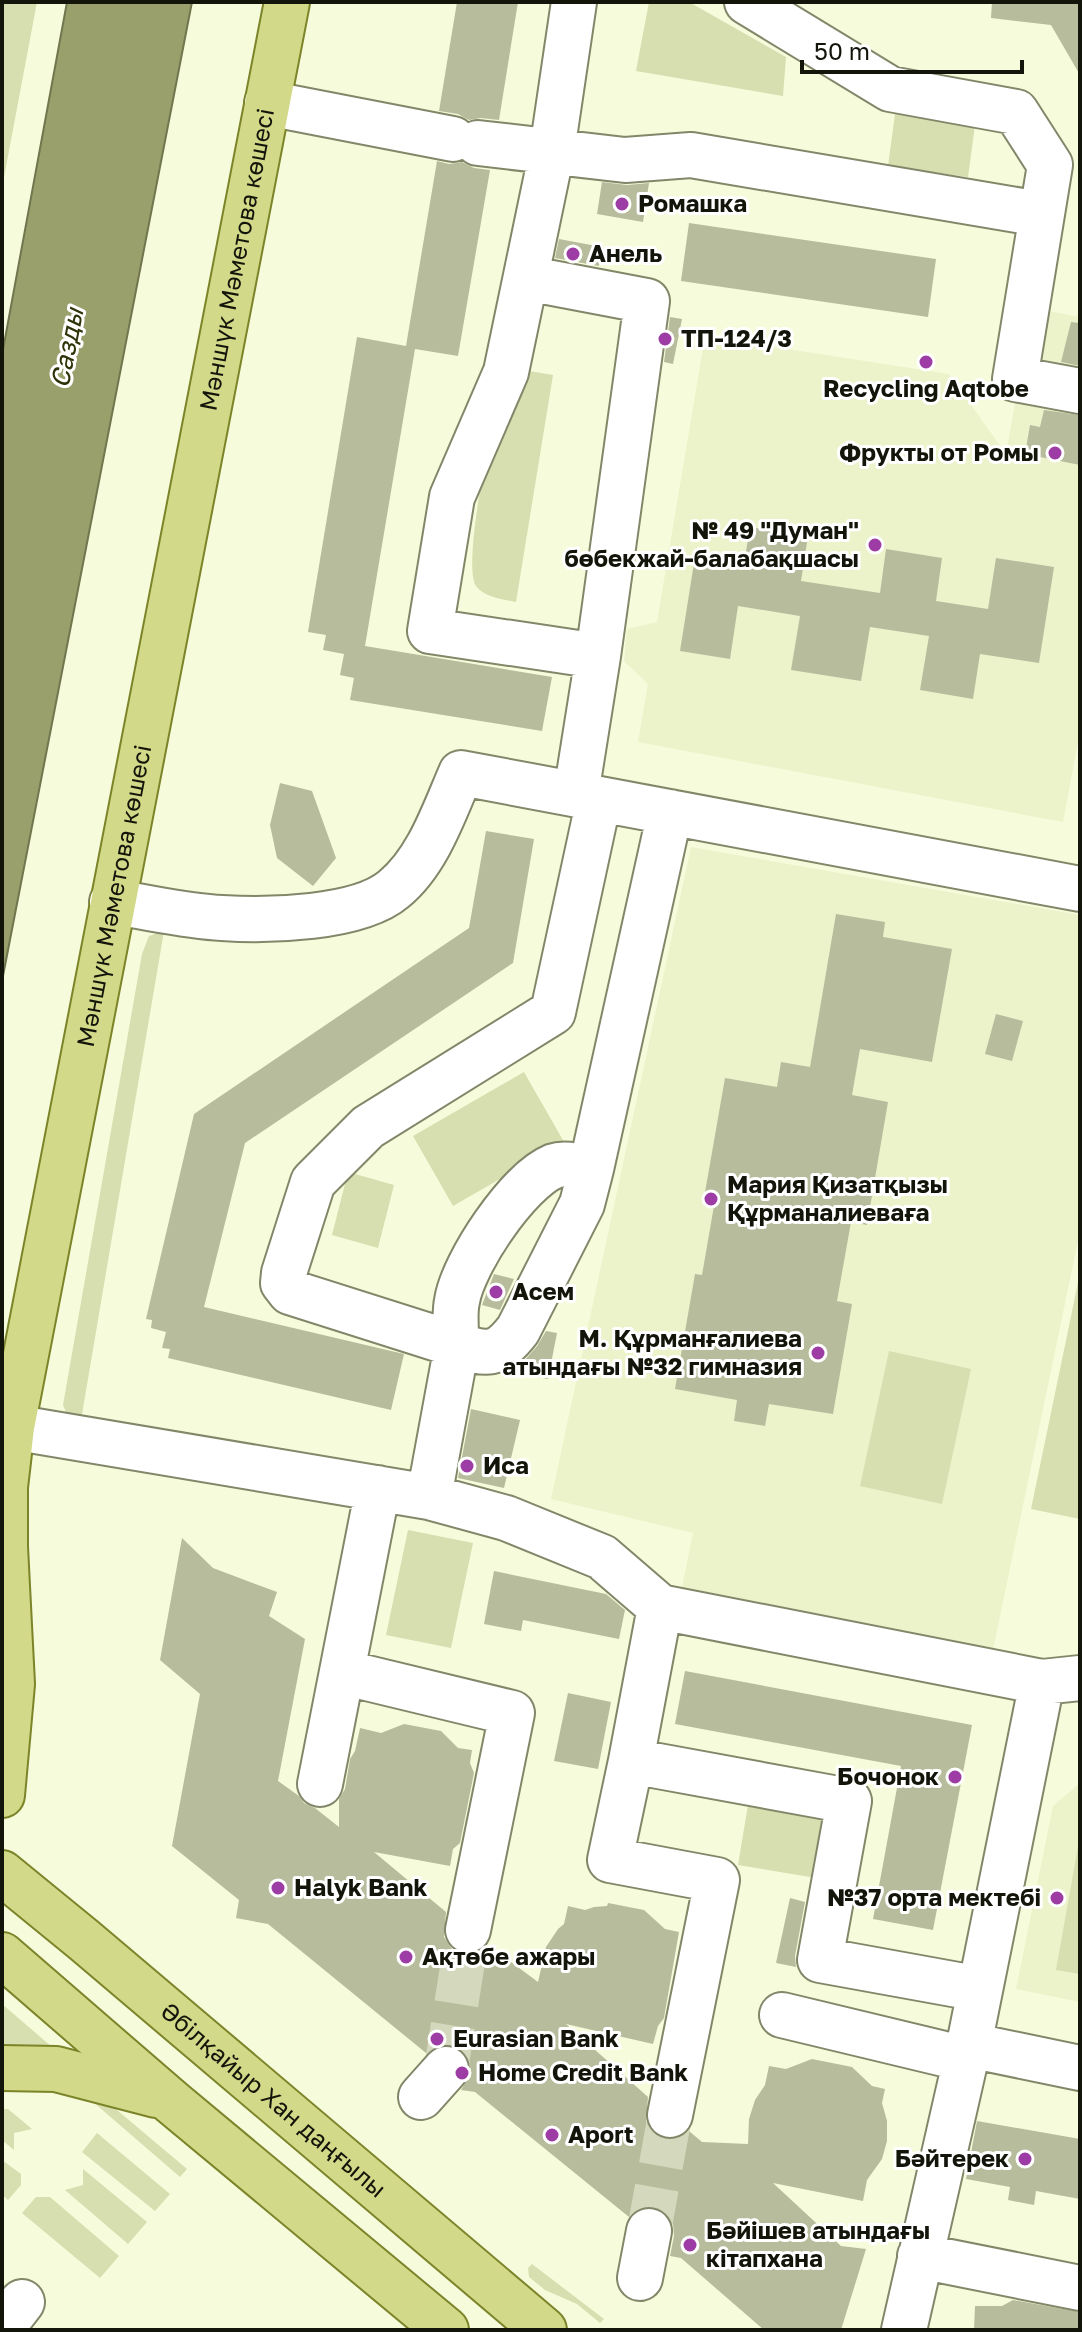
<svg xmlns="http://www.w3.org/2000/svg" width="1082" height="2332" font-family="'Golos Text',sans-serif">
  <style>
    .built { fill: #ecf2ca }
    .green { fill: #d7deaf }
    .water { fill: #99a06c; stroke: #71764f; stroke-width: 2 }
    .building { fill: #b7bc9d }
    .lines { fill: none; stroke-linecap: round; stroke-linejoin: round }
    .minor-tunnel { stroke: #d4d8bc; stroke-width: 44; stroke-dasharray: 44 22; stroke-linecap: butt }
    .minor-casing { stroke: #83876a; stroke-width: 48 }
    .major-casing { stroke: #7c8429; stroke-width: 48 }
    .minor { stroke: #fff; stroke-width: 44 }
    .major { stroke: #d2d988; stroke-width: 44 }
    .poi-dot { fill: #9c3ca4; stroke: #fff; stroke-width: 3 }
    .labels { text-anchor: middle; stroke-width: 6; stroke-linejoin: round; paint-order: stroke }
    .poi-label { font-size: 24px; font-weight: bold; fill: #14150a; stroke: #fff; text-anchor: start }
    .street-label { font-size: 24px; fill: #14150a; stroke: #fff }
    .water-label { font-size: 26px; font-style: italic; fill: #2f3308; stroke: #fff }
  </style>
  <rect width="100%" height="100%" fill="#f6fbdb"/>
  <path class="built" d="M 1032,308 L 1080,317 L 1080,731 L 1063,822 L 638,742 L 648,684 L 624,661 L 627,629 L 657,622 L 705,336 L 949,374 L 1006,454 Z
    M 691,847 L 1080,915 L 1080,1231 L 993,1650 L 682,1587 L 693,1533 L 551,1499 Z
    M 1080,1783 L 1080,2002 L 1016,1989 L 1053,1806 Z"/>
  <path class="green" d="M 2,2 L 37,2 L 2,188 Z
    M 649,2 L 689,2 L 786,57 L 783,96 L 636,71 Z
    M 895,114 L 975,125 L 968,177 L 888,166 Z
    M 523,370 L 553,375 L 516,602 C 503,599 485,598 476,586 C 464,569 484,461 491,439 C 499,415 513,393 523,370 Z
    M 164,931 L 80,1426 L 69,1419 L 63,1405 L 142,954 L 149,936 Z
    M 524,1072 L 564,1142 L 453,1206 L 413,1136 Z
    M 348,1172 L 394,1185 L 378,1248 L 332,1235 Z
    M 1080,1273 L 1080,1519 L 1031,1509 Z
    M 889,1351 L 971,1369 L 942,1504 L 860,1486 Z
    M 408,1530 L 473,1543 L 451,1648 L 386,1635 Z
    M 750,1793 L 834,1808 L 822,1879 L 738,1865 Z
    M 1079,1841 L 1080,1841 L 1080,1974 L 1056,1970 Z
    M 2,2004 L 59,2053 L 2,2047 Z
    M 98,2094 L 187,2169 L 180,2177 L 92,2101 Z
    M 2,2109 L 8,2109 L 32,2129 L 14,2133 L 14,2150 L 2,2140 Z
    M 97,2133 L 170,2194 L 155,2211 L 82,2152 Z
    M 2,2160 L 21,2174 L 21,2185 L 8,2200 L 2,2195 Z
    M 83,2169 L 147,2222 L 128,2244 L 65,2190 L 83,2185 Z
    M 36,2197 L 50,2197 L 119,2256 L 100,2278 L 22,2213 Z
    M 532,2264 L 604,2319 L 600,2323 L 577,2304 L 545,2290 L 529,2277 L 528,2268 Z"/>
  <path class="water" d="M 67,2 L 192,2 L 2,981 L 2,355 Z"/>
  <path class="building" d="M 457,2 L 518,2 L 499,120 L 481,118 L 469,120 L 458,114 L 439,111 Z
    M 992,2 L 1080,2 L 1080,75 L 1051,25 L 991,18 Z
    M 437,161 L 449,164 L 462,162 L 474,168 L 490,170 L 458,356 L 415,349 L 365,646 L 552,677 L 542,731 L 350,700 L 354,678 L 340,675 L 344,654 L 323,650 L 326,635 L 308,632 L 357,337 L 406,346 Z
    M 602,182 L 627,185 L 649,183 L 643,222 L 597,214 Z
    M 689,223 L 936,259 L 928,317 L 681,281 Z
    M 559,239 L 602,247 L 599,266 L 555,258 Z
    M 670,317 L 682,319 L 673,364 L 664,362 Z
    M 1071,322 L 1080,323 L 1080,366 L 1061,362 Z
    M 1044,410 L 1080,415 L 1080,465 L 1025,454 L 1030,425 L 1040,427 Z
    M 750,527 L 808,536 L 801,581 L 880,593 L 886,549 L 942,558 L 936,601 L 988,609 L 996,558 L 1054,567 L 1039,663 L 980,654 L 973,699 L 920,690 L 929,636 L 870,627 L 861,681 L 791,670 L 800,616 L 738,606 L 730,659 L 680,651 L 694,563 L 743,570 Z
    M 280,783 L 312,791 L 336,858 L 313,886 L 277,858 L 270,825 Z
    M 486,831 L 534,839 L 513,963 L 245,1143 L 204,1307 L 404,1354 L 391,1410 L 168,1358 L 170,1349 L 162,1348 L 166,1332 L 151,1328 L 152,1320 L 146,1319 L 194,1114 L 469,928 Z
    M 836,914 L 885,922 L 883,937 L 952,949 L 932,1062 L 860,1049 L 852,1095 L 888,1102 L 867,1225 L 851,1222 L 837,1301 L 852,1304 L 833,1414 L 769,1404 L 765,1426 L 734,1421 L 737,1400 L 675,1389 L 695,1274 L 702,1275 L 715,1200 L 704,1198 L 725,1078 L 777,1087 L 781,1062 L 810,1067 Z
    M 996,1014 L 1023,1021 L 1012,1061 L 985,1054 Z
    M 494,1274 L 514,1279 L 500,1310 L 482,1305 Z
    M 546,1331 L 557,1333 L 548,1379 L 520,1374 L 523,1362 L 537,1346 Z
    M 471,1409 L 520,1420 L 504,1488 L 458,1478 Z
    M 182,1538 L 213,1568 L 277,1592 L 269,1616 L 305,1639 L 278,1781 L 299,1796 L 304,1803 L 315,1808 L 339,1827 L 339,1799 L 345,1789 L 350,1759 L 355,1751 L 360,1728 L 381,1733 L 404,1724 L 441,1731 L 458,1748 L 472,1750 L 470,1763 L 474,1773 L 460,1843 L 453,1849 L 450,1866 L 374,1852 L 446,1912 L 444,1937 L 452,1949 L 464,1955 L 475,1954 L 488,1945 L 538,1982 L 546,1947 L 558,1929 L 564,1924 L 568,1906 L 585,1910 L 594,1907 L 607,1906 L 608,1903 L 644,1910 L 665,1929 L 679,1932 L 664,2018 L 658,2026 L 653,2044 L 566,2024 L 648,2097 L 646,2122 L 654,2134 L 664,2139 L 677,2139 L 689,2131 L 702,2142 L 748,2144 L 749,2119 L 755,2100 L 765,2085 L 769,2066 L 786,2069 L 812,2059 L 852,2067 L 872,2086 L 885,2089 L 882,2103 L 887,2121 L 887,2141 L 882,2159 L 867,2180 L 863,2201 L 773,2183 L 841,2246 L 866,2249 L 841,2330 L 764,2330 L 681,2258 L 670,2256 L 674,2236 L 673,2224 L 665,2212 L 653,2206 L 642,2207 L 629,2217 L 475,2092 L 461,2090 L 471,2073 L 469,2060 L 462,2050 L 450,2044 L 439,2045 L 426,2053 L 268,1924 L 236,1918 L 239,1900 L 172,1846 L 200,1694 L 160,1660 Z
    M 494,1571 L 606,1594 L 625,1610 L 619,1639 L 523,1620 L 521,1631 L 484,1624 Z
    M 685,1671 L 972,1725 L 933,1930 L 873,1919 L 901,1766 L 675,1724 Z
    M 568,1693 L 611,1702 L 598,1769 L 554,1761 Z
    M 790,1898 L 805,1902 L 795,1956 L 796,1967 L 776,1963 Z
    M 977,2121 L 1080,2139 L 1080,2199 L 1036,2191 L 1034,2205 L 1008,2200 L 1010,2187 L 966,2179 Z
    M 1013,2300 L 1080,2312 L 1080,2330 L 974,2330 L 975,2306 L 1002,2306 Z"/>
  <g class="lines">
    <path class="minor-tunnel" d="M 446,2069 L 468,1930
      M 649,2231 L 670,2115"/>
    <defs>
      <path id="minor" d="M 574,2 L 552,151 L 506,372 L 452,497 L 430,631 L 598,656
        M 747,2 L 890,89 L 1016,112 L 1050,165 L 1015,379 L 1080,391
        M 267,103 L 453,139
        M 478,143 L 625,160 L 691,155 L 1040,214
        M 526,278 L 647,301 L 598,656 L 576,794
        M 112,902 C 148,907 185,916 222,918 C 267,921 359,919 394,889 C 428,861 444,812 461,773 L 1080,889
        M 591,1169 C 580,1167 566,1162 554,1166 C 518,1181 463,1263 457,1301 C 454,1315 456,1330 457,1345 C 487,1355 497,1357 518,1330 L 582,1204 L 591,1169 L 670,812
        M 12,1427 L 429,1497 L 506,1518 L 602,1557 L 660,1607 L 1042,1682 L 1080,1678
        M 429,1497 L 457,1345 L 290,1292 L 283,1283 L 284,1273 L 313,1182 L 368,1127 L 553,1012 L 599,799
        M 660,1607 L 631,1761 L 849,1801 L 820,1960 L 980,1989
        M 342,1672 L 512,1713 L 468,1930
        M 631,1761 L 610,1860 L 717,1880 L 670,2115
        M 320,1784 L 378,1488
        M 782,2015 L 965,2059
        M 969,2045 L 1080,2068
        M 421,2097 L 446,2069
        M 920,2256 L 1080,2288
        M 640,2278 L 649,2231
        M 2,2328 L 22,2302
        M 904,2330 L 969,2045 L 1042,1682"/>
      <g id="major">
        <path id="s1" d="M 2,1795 L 12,1684 L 5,1547 L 5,1487 L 12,1427 L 287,2"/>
        <path id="s2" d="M 2,1873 L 84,1940 L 544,2330"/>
        <path d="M 2,1955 L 173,2103 L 446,2330"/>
        <path d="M 2,2068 L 56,2069 L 156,2095"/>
      </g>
    </defs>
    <use href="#minor" class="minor-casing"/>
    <use href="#major" class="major-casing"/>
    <use href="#minor" class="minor"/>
    <use href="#major" class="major"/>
  </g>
  <g class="poi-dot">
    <circle cx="622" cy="204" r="8"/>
    <circle cx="573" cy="254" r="8"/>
    <circle cx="665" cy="339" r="8"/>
    <circle cx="926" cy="362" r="8"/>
    <circle cx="1055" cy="453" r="8"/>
    <circle cx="875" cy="545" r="8"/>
    <circle cx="711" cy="1199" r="8"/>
    <circle cx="496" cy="1292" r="8"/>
    <circle cx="818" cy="1353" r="8"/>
    <circle cx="467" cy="1466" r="8"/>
    <circle cx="955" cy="1777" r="8"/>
    <circle cx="278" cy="1888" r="8"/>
    <circle cx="1057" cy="1898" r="8"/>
    <circle cx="406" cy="1957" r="8"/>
    <circle cx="437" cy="2039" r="8"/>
    <circle cx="462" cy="2073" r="8"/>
    <circle cx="552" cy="2135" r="8"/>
    <circle cx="1025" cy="2159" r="8"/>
    <circle cx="690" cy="2245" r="8"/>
  </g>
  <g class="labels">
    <g class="poi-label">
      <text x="638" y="212">Ромашка</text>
      <text x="589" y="262">Анель</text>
      <text x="681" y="347">ТП-124/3</text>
      <text x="926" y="397" text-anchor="middle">Recycling Aqtobe</text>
      <text x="1039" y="461" text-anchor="end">Фрукты от Ромы</text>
      <text x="859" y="539" text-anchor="end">№ 49 "Думан"<tspan x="859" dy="28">бөбекжай-балабақшасы</tspan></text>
      <text x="727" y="1193">Мария Қизатқызы<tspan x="727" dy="28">Құрманалиеваға</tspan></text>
      <text x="512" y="1300">Асем</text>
      <text x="802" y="1347" text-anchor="end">М. Құрманғалиева<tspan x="802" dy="28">атындағы №32 гимназия</tspan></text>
      <text x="483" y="1474">Иса</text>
      <text x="939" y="1785" text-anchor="end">Бочонок</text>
      <text x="294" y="1896">Halyk Bank</text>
      <text x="1041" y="1906" text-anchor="end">№37 орта мектебі</text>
      <text x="422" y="1965">Ақтөбе ажары</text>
      <text x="453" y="2047">Eurasian Bank</text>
      <text x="478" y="2081">Home Credit Bank</text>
      <text x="568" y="2143">Aport</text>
      <text x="1009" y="2167" text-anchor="end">Бәйтерек</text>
      <text x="706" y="2239">Бәйішев атындағы<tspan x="706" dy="28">кітапхана</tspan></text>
    </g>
    <g class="street-label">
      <text dy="8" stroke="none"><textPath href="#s1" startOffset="1558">Мәншүк Мәметова көшесі</textPath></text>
      <text dy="8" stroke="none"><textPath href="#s1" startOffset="910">Мәншүк Мәметова көшесі</textPath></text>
      <text dy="8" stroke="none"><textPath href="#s2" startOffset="354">Әбілқайыр Хан даңғылы</textPath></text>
    </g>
    <g class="water-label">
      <text transform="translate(67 348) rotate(-79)" y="9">Сазды</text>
    </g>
  </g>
  <rect width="1082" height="2332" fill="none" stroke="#14150a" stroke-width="8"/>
  <path d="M802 60v12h220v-12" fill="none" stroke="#14150a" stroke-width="4"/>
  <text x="814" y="60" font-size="24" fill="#14150a" stroke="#ffffff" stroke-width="6" paint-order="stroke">50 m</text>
</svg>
